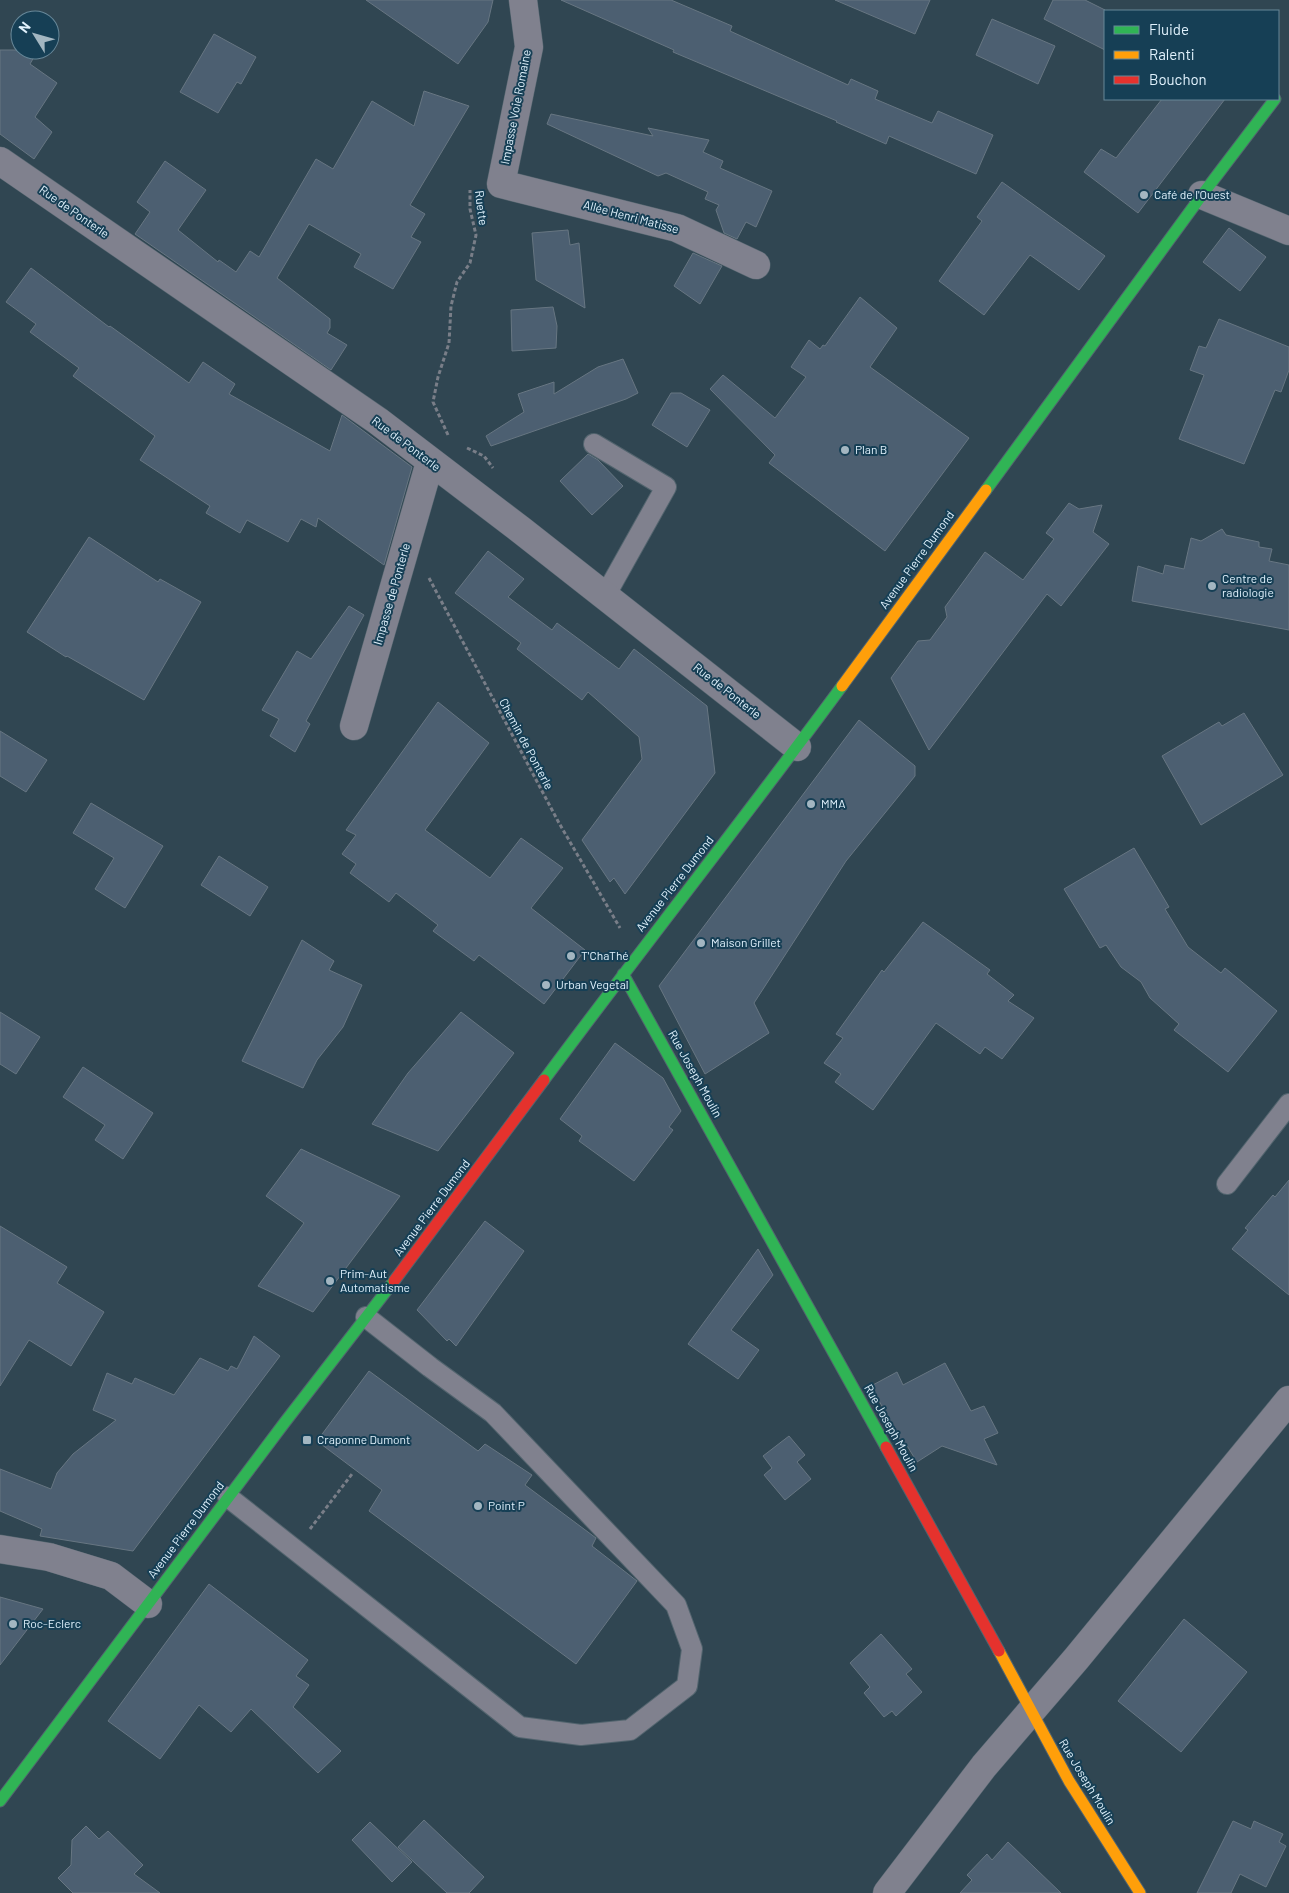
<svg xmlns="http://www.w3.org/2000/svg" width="1289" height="1893" font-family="Barlow,sans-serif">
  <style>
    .building { fill: #4c5f71; stroke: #677682 }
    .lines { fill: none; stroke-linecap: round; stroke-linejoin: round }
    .lane-casing { stroke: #52646e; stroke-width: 22 }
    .street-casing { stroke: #52646e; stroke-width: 29 }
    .fast-casing { stroke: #52646e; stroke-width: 13 }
    .slow-casing { stroke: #52646e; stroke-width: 13 }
    .jam-casing { stroke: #52646e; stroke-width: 13 }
    .path { stroke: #797e88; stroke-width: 3; stroke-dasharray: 4 2.5; stroke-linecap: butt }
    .lane { stroke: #80818e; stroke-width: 20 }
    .street { stroke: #80818e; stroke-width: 28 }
    .fast { stroke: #30b455; stroke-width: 11 }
    .slow { stroke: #ff9f0a; stroke-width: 11 }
    .jam { stroke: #e5322d; stroke-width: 11 }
    .poi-dot { fill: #a3b6c1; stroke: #163f55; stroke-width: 2 }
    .labels { text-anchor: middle; stroke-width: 4; stroke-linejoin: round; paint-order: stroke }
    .street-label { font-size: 12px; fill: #e1f2fd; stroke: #163f55 }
    .poi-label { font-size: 12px; fill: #e1f2fd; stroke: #163f55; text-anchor: start }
  </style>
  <rect width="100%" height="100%" fill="#304652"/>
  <path class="building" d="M 366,0 L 493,0 L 488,22 L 458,64 Z
    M 561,0 L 671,0 L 732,26 L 730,31 L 848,85 L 851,79 L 878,91 L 875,99 L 932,123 L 938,111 L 993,135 L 976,174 L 889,136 L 886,144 L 836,122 L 837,121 L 673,52 L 674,50 Z
    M 835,0 L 930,0 L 915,34 Z
    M 1053,0 L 1085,0 L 1105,10 L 1105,50 L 1044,19 Z
    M 992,19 L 1055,46 L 1038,84 L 976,55 Z
    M 214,34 L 256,57 L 241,84 L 237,82 L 218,113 L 180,92 Z
    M 0,50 L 38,50 L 30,64 L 57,83 L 35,117 L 52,132 L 34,159 L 0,134 Z
    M 424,91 L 469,106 L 410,205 L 425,214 L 411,237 L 421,242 L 393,289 L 354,267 L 361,254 L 309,224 L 277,278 L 330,319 L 330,328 L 327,333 L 347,345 L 331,370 L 135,234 L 150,212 L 137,202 L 165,161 L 206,190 L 178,230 L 218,262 L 219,260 L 236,272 L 250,251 L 259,257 L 316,159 L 333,169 L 372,101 L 414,126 Z
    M 1162,99 L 1225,99 L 1138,213 L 1084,172 L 1101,149 L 1116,158 Z
    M 551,114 L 653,136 L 648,128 L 709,140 L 703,152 L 723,161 L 720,168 L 772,191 L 756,227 L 746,222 L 737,239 L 724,233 L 716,210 L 719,205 L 705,199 L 708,192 L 666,173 L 658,176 L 547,124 Z
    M 1002,182 L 1105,256 L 1079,290 L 1030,255 L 984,315 L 939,281 L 982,221 L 977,217 Z
    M 1229,228 L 1266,257 L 1240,291 L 1203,262 Z
    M 568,230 L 570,245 L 579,243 L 585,308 L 536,280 L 532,233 Z
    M 693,253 L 722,266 L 700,304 L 674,286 Z
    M 31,268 L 109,327 L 110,326 L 189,383 L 203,362 L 235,384 L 229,394 L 330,451 L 342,415 L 412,467 L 384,565 L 318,518 L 316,527 L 301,519 L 288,542 L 247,520 L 240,533 L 206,513 L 210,506 L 140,460 L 155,436 L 73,376 L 79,368 L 30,332 L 36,324 L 6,302 Z
    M 860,297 L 897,328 L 870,367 L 969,438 L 885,551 L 769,463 L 775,455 L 710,389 L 723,375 L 775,418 L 806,377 L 791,367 L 809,340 L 820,349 L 823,345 L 825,346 Z
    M 553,307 L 557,326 L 556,348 L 512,351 L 511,310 Z
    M 1219,319 L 1289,347 L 1289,370 L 1281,392 L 1275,390 L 1244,464 L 1179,439 L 1204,375 L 1190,370 L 1199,346 L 1206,348 Z
    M 623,359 L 638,393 L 626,399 L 491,446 L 486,436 L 524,412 L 518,394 L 554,382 L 554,394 L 598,367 Z
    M 671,393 L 681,393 L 710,410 L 687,447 L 652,425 Z
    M 588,454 L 598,460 L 623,486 L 592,515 L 560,481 Z
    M 1069,503 L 1079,509 L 1102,505 L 1093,532 L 1109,544 L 1061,606 L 1047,594 L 929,750 L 891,678 L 918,641 L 930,640 L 947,617 L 945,607 L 985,552 L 1023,580 L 1054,539 L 1046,533 Z
    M 1222,529 L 1226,535 L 1259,542 L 1259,547 L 1272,549 L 1269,561 L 1289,565 L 1289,630 L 1132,601 L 1138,566 L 1163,574 L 1165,565 L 1184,569 L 1191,538 L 1201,541 Z
    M 89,537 L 158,582 L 160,579 L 201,602 L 144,700 L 67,656 L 66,657 L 27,632 Z
    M 488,551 L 524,579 L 508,597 L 552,630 L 557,623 L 619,669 L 634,649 L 707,706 L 715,773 L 625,894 L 614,878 L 610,882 L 582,840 L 642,759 L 639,737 L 588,692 L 582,700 L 517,649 L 521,643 L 455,593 Z
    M 349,606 L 364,615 L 306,721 L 310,724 L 295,752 L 270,736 L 279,719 L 262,710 L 297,651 L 311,659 Z
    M 438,702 L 489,743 L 425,830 L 490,878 L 521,838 L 563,868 L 531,908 L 585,950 L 544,1004 L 479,955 L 474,961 L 433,931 L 438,925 L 396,893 L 389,902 L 350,873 L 356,864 L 342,854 L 356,835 L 346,830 Z
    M 1244,713 L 1283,775 L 1201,825 L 1162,756 L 1219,722 L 1222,726 Z
    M 859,720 L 915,766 L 915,776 L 846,861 L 754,1003 L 769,1033 L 705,1074 L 659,986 Z
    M 0,731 L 47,760 L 26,792 L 0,776 Z
    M 91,803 L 163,846 L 125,908 L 95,889 L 114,858 L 73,833 Z
    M 1134,848 L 1169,907 L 1165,909 L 1188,947 L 1221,973 L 1225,968 L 1277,1011 L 1228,1072 L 1174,1030 L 1179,1024 L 1150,998 L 1141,982 L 1121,967 L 1106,945 L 1100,948 L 1064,889 Z
    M 219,856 L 268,887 L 250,916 L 201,885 Z
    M 923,922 L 990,970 L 987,974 L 1014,995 L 1008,1001 L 1034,1018 L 1002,1059 L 985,1047 L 980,1054 L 936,1023 L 873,1110 L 835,1082 L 841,1074 L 824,1063 L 843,1038 L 836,1034 L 882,970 L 884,972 Z
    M 302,940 L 334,961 L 329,970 L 362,985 L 343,1027 L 317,1060 L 303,1088 L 242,1061 Z
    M 0,1012 L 40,1037 L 16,1074 L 0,1064 Z
    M 461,1012 L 514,1053 L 438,1151 L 372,1124 L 408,1073 Z
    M 615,1043 L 663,1078 L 681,1111 L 669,1127 L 673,1130 L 634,1181 L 579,1141 L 582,1136 L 560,1119 Z
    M 83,1067 L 153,1113 L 123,1159 L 95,1140 L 105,1125 L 63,1097 Z
    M 301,1149 L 400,1196 L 313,1312 L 258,1286 L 304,1223 L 266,1196 Z
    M 1289,1180 L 1289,1295 L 1232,1249 L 1248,1230 L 1245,1228 L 1273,1195 L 1275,1197 Z
    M 485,1221 L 524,1251 L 456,1346 L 449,1339 L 447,1341 L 417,1310 Z
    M 0,1226 L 67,1267 L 57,1283 L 104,1312 L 71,1366 L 29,1340 L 0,1386 Z
    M 758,1249 L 773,1275 L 731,1330 L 759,1350 L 738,1379 L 688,1344 Z
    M 254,1336 L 280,1356 L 133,1551 L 40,1536 L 42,1529 L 0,1511 L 0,1469 L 51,1489 L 57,1473 L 73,1454 L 116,1420 L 93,1410 L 107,1373 L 132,1384 L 135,1378 L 174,1395 L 200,1358 L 228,1371 L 231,1366 L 237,1369 Z
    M 945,1363 L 971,1411 L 984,1406 L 998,1433 L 984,1439 L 997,1465 L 942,1446 L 917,1462 L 906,1444 L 903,1445 L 871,1386 L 897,1372 L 903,1385 Z
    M 369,1371 L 478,1451 L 485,1444 L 532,1475 L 525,1485 L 596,1538 L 592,1546 L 637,1581 L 576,1664 L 369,1511 L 382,1490 L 317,1441 Z
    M 789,1436 L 805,1455 L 797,1462 L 811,1479 L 785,1500 L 764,1475 L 772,1468 L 763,1456 Z
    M 209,1584 L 308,1660 L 296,1676 L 309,1685 L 293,1707 L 341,1751 L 318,1773 L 251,1709 L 231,1732 L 199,1705 L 160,1759 L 108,1721 Z
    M 0,1597 L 43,1609 L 0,1665 Z
    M 1184,1619 L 1247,1672 L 1181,1752 L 1118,1701 Z
    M 881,1634 L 912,1669 L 906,1674 L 922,1692 L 896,1716 L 892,1711 L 884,1717 L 864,1693 L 870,1687 L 850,1663 Z
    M 424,1820 L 484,1877 L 469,1893 L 447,1893 L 398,1847 Z
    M 1233,1821 L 1251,1829 L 1254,1821 L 1283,1834 L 1279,1842 L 1286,1846 L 1266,1887 L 1240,1874 L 1231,1893 L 1197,1893 Z
    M 370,1822 L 412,1862 L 392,1882 L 352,1840 Z
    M 86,1826 L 99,1839 L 108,1831 L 143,1865 L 134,1874 L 160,1893 L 73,1893 L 58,1878 L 71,1865 L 72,1840 Z
    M 1008,1842 L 1061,1893 L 960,1893 L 972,1880 L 967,1875 L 987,1854 L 992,1860 Z"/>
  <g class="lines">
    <defs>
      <path id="lane" d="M 594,444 L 666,487 L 605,596
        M 1227,1184 L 1289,1104
        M 228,1497 L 520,1727 L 581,1735 L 630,1730 L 687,1686 L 692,1649 L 676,1605 L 493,1413 L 430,1367 L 366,1317"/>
      <path id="street" d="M 523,0 L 529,47 L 501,184 L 677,228 L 756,265
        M 0,161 L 378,421 L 521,530 L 797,747
        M 1202,195 L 1289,231
        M 354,726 L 430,462
        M 0,1549 L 49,1557 L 111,1576 L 148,1604
        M 887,1893 L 984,1766 L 1076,1659 L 1289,1400"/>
      <path id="fast" d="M 986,490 L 1202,195 L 1275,99
        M 623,974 L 886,1447
        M 544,1080 C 642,948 744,819 842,686
        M 0,1801 L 285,1422 L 394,1281"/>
      <path id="slow" d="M 842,686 L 986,490
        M 999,1651 L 1069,1781 L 1140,1893"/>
      <path id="jam" d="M 394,1281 L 544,1080
        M 886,1447 L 999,1651"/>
    </defs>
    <use href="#lane" class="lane-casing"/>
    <use href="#street" class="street-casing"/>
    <use href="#fast" class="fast-casing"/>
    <use href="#slow" class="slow-casing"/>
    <use href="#jam" class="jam-casing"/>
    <path class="path" d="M 448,435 L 433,402 L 438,377 L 449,343 L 451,306 L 457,282 L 470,263 L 476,235 L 470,209 L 470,190
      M 467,448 L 484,456 L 493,468
      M 429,578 L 559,823 L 620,928
      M 310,1529 L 352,1474"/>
    <use href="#lane" class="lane"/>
    <use href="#street" class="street"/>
    <use href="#fast" class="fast"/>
    <use href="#slow" class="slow"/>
    <use href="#jam" class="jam"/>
  </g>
  <g class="poi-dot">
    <circle cx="1144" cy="195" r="5"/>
    <circle cx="845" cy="450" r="5"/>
    <circle cx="1212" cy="586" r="5"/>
    <circle cx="811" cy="804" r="5"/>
    <circle cx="701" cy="943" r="5"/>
    <circle cx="571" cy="956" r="5"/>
    <circle cx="546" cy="985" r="5"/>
    <circle cx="330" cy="1281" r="5"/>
    <rect x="302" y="1435" width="10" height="10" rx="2.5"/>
    <circle cx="478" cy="1506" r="5"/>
    <circle cx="13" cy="1624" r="5"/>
  </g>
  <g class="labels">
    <g class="street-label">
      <text transform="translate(516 107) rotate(-79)" y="4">Impasse Voie Romaine</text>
      <text transform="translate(481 208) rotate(83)" y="4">Ruette</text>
      <text transform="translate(74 212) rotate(35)" y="4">Rue de Ponterle</text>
      <text transform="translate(631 217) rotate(15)" y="4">Allée Henri Matisse</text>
      <text transform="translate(406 444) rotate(37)" y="4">Rue de Ponterle</text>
      <text transform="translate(917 560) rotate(-54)" y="4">Avenue Pierre Dumond</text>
      <text transform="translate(392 594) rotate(-74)" y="4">Impasse de Ponterle</text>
      <text transform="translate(727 691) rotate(38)" y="4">Rue de Ponterle</text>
      <text transform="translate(526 744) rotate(62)" y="4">Chemin de Ponterle</text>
      <text transform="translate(675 884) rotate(-52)" y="4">Avenue Pierre Dumond</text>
      <text transform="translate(695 1074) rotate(61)" y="4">Rue Joseph Moulin</text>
      <text transform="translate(432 1208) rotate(-53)" y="4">Avenue Pierre Dumond</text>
      <text transform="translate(891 1428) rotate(61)" y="4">Rue Joseph Moulin</text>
      <text transform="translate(186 1530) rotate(-53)" y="4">Avenue Pierre Dumond</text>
      <text transform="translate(1087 1782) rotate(59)" y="4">Rue Joseph Moulin</text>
    </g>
    <g class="poi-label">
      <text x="1154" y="199">Café de l'Ouest</text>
      <text x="855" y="454">Plan B</text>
      <text x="1222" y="583">Centre de<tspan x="1222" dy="14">radiologie</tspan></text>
      <text x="821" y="808">MMA</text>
      <text x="711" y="947">Maison Grillet</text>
      <text x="581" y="960">T'ChaThé</text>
      <text x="556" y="989">Urban Vegetal</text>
      <text x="340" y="1278">Prim-Aut<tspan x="340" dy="14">Automatisme</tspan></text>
      <text x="317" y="1444">Craponne Dumont</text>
      <text x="488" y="1510">Point P</text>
      <text x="23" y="1628">Roc-Eclerc</text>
    </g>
  </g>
  <rect x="1104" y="10" width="175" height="90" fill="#163f55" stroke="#678798"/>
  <rect x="1114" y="26" width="25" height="8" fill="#30b455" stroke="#678798"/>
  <text x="1149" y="35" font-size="15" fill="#e1f2fd">Fluide</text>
  <rect x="1114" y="51" width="25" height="8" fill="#ff9f0a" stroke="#678798"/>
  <text x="1149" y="60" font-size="15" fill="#e1f2fd">Ralenti</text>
  <rect x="1114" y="76" width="25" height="8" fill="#e5322d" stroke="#678798"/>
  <text x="1149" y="85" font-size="15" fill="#e1f2fd">Bouchon</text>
  <g transform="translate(35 35) rotate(307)"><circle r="24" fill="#163f55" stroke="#678798"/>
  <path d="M0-4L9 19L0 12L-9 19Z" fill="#a3b6c1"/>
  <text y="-8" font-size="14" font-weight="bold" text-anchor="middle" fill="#e1f2fd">N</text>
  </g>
</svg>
